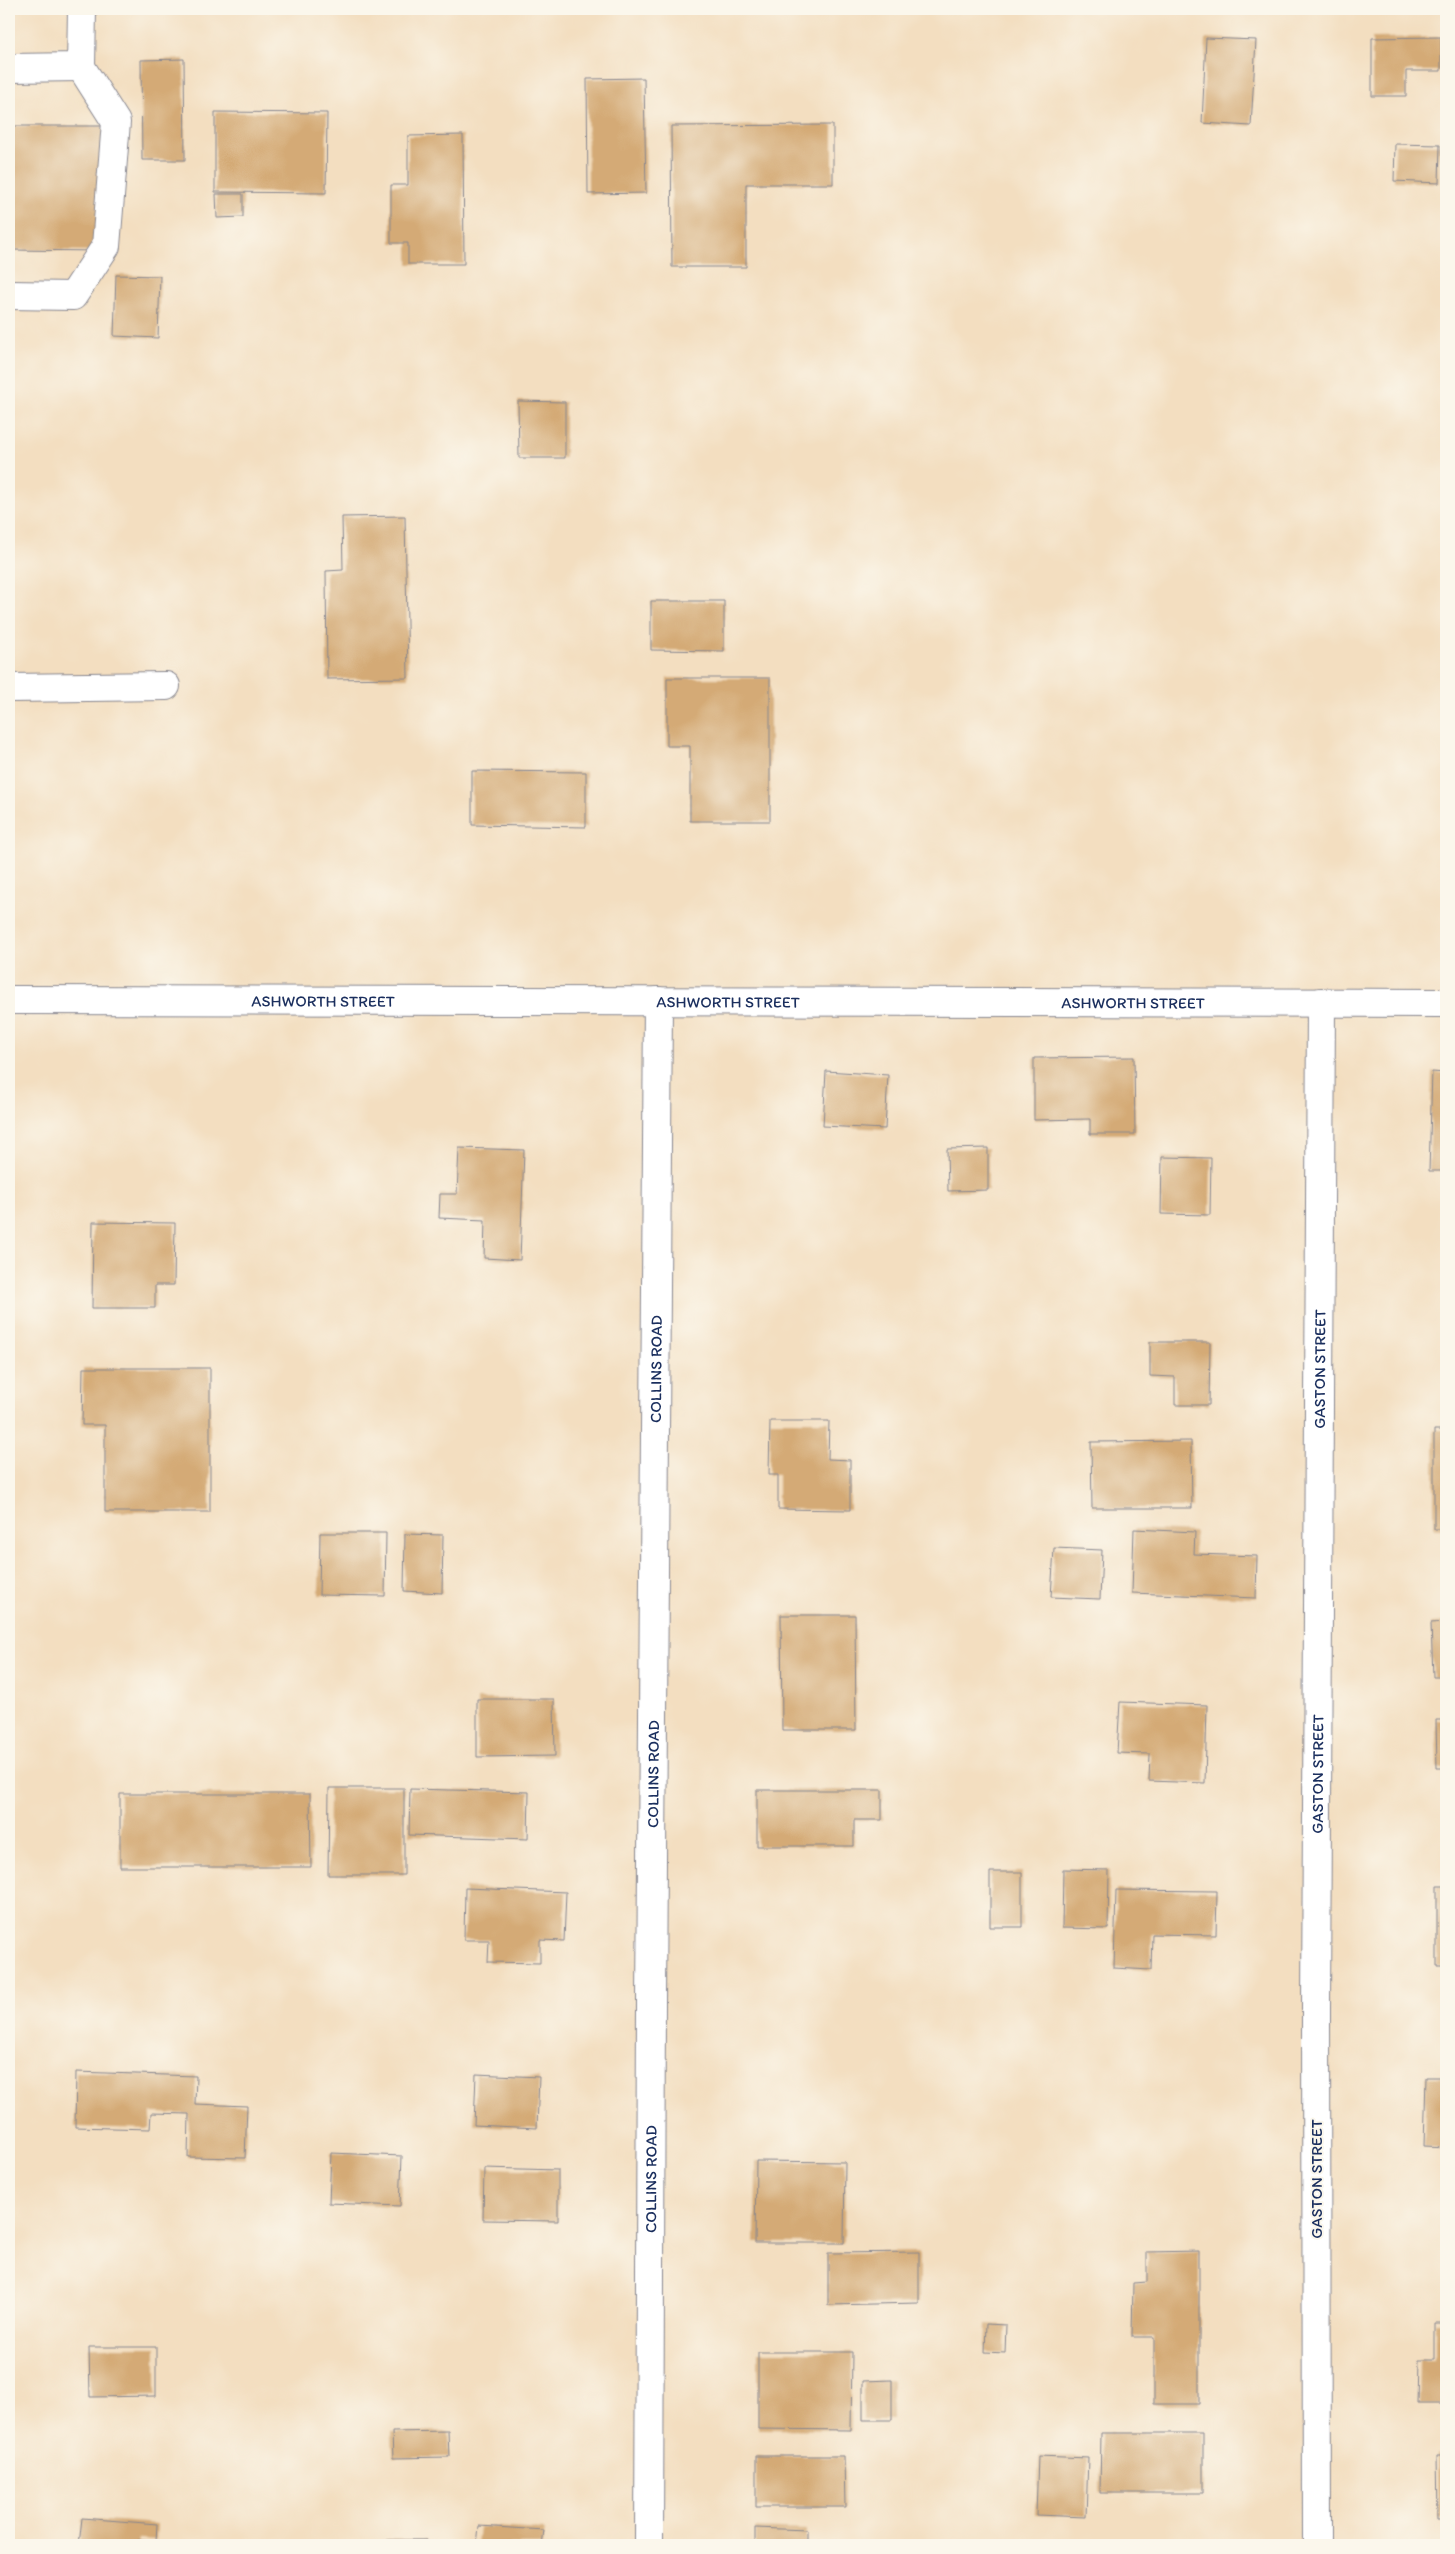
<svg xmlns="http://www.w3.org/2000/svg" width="1455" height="2554" font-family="Itim,sans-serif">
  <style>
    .building { fill: #d4aa76 }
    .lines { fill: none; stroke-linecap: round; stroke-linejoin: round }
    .minor-casing { stroke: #87868f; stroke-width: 30 }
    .minor { stroke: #fff; stroke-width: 28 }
    .labels { text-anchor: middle; stroke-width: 4; stroke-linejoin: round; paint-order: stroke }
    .street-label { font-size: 16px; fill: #1b2f5e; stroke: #fbf7ec }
  </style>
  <rect width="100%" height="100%" fill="#fbf7ec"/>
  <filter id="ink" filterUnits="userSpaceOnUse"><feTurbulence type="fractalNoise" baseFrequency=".02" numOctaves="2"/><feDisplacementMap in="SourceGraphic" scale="10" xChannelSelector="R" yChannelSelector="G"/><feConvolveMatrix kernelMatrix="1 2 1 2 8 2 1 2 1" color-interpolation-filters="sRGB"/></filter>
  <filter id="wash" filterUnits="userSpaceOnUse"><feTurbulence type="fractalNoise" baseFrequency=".0096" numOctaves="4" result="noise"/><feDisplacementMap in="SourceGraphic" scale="20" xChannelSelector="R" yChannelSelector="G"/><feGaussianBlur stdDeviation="1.12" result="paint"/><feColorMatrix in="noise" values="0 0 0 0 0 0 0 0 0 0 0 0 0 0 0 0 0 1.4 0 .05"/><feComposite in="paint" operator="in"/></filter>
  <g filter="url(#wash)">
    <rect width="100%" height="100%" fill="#f3dec0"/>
    <g id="blocks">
      <path class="building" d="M 1441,37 L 1441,71 L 1406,71 L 1406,96 L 1372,96 L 1372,38 Z
        M 1206,38 L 1256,40 L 1251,126 L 1202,123 Z
        M 184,59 L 185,160 L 142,160 L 141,60 Z
        M 644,78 L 646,193 L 588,194 L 587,79 Z
        M 215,112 L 327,113 L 326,193 L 215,192 Z
        M 833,125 L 833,184 L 746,184 L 746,267 L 672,267 L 671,126 Z
        M 9,126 L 103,126 L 102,251 L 9,250 Z
        M 463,135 L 464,264 L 408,264 L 408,243 L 391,243 L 391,185 L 408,185 L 408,136 Z
        M 1395,144 L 1440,145 L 1439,183 L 1394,181 Z
        M 216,194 L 243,194 L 243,217 L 217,218 Z
        M 116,275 L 160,276 L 158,338 L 114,336 Z
        M 518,401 L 565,402 L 565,458 L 519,458 Z
        M 405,516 L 408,678 L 327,679 L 326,571 L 343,570 L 342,517 Z
        M 651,601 L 724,601 L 724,651 L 651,650 Z
        M 667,678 L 770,678 L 770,821 L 690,821 L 690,746 L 667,746 Z
        M 472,771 L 586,772 L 586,827 L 472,825 Z
        M 1134,1057 L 1135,1134 L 1090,1134 L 1090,1119 L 1034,1120 L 1034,1058 Z
        M 826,1071 L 888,1075 L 885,1129 L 823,1126 Z
        M 1432,1072 L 1446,1073 L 1446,1171 L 1429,1171 Z
        M 459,1148 L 524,1150 L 520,1260 L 484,1258 L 485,1220 L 439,1218 L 440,1194 L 457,1194 Z
        M 988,1148 L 988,1190 L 948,1191 L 947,1149 Z
        M 1162,1157 L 1211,1158 L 1210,1215 L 1161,1214 Z
        M 93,1222 L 175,1223 L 174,1285 L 155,1285 L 155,1308 L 92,1308 Z
        M 1150,1342 L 1210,1342 L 1209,1405 L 1175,1405 L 1175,1377 L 1150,1376 Z
        M 83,1368 L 210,1368 L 210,1512 L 105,1512 L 105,1425 L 82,1425 Z
        M 770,1421 L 829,1421 L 828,1459 L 850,1460 L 850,1510 L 778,1509 L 778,1475 L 769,1475 Z
        M 1434,1430 L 1446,1430 L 1446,1529 L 1434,1529 Z
        M 1191,1441 L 1192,1508 L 1092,1508 L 1091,1442 Z
        M 1134,1529 L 1195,1532 L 1194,1554 L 1257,1556 L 1256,1598 L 1132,1593 Z
        M 320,1533 L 386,1533 L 385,1596 L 319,1595 Z
        M 405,1534 L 443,1535 L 442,1593 L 404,1591 Z
        M 1054,1548 L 1102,1550 L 1100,1599 L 1051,1597 Z
        M 781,1615 L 855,1615 L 856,1730 L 782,1730 Z
        M 1446,1622 L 1446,1677 L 1433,1677 L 1431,1623 Z
        M 477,1699 L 554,1699 L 555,1756 L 477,1757 Z
        M 1120,1702 L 1207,1705 L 1205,1783 L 1149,1781 L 1150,1754 L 1117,1753 Z
        M 1436,1720 L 1446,1720 L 1446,1768 L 1437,1768 Z
        M 329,1788 L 404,1788 L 404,1875 L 328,1875 Z
        M 410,1789 L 529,1792 L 528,1839 L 409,1835 Z
        M 757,1790 L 882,1790 L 882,1820 L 854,1820 L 854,1846 L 757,1846 Z
        M 120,1794 L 310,1794 L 311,1867 L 120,1867 Z
        M 1063,1869 L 1109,1870 L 1108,1929 L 1062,1928 Z
        M 990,1872 L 1022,1872 L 1022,1927 L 990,1927 Z
        M 1437,1886 L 1446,1886 L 1446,1966 L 1437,1966 Z
        M 465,1888 L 566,1892 L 564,1941 L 540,1940 L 540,1963 L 488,1962 L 489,1940 L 464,1940 Z
        M 1116,1890 L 1217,1891 L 1216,1935 L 1152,1934 L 1151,1970 L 1114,1968 Z
        M 76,2072 L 196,2076 L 195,2104 L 247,2106 L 245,2158 L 188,2157 L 189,2114 L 151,2113 L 150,2129 L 75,2127 Z
        M 476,2074 L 539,2077 L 537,2128 L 474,2125 Z
        M 1426,2077 L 1446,2077 L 1446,2147 L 1424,2146 Z
        M 331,2153 L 402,2156 L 400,2206 L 329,2203 Z
        M 756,2161 L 845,2162 L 844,2243 L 755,2243 Z
        M 484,2168 L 558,2170 L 558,2221 L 483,2220 Z
        M 1199,2251 L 1199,2404 L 1154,2404 L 1154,2337 L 1132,2337 L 1133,2283 L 1147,2282 L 1147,2252 Z
        M 919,2252 L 919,2303 L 828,2305 L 828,2253 Z
        M 1435,2323 L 1446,2323 L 1446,2404 L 1418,2404 L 1419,2359 L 1435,2359 Z
        M 986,2324 L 1006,2325 L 1005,2353 L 985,2352 Z
        M 89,2347 L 156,2347 L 156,2396 L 90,2397 Z
        M 758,2352 L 852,2352 L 851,2430 L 758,2429 Z
        M 892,2380 L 892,2420 L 863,2420 L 863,2381 Z
        M 448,2431 L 449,2457 L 393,2458 L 392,2432 Z
        M 1101,2433 L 1203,2433 L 1203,2493 L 1100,2493 Z
        M 1437,2455 L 1446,2455 L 1446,2518 L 1438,2518 Z
        M 756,2456 L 844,2456 L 845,2507 L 756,2507 Z
        M 1038,2456 L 1088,2458 L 1086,2517 L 1036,2515 Z
        M 82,2518 L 157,2524 L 156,2540 L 139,2539 L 138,2545 L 79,2545 Z
        M 479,2526 L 544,2530 L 542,2545 L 477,2545 Z
        M 755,2528 L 807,2530 L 807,2545 L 755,2545 Z
        M 387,2540 L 426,2540 L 426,2545 L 387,2545 Z"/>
    </g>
  </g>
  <g filter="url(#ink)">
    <use href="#blocks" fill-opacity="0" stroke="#87868f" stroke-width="1"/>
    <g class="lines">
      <defs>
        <g id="minor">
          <path d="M 9,68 L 81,67 L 82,9"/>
          <path d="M 9,295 L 73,296 L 106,246 L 116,122 L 81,67"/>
          <path d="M 9,688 L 166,686"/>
          <path id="s1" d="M 9,1000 L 1446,1003"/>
          <path id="s2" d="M 649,2545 L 651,2004 L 658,1001"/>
          <path id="s3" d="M 1317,2545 L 1316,2010 L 1321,1002"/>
        </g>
      </defs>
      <use href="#minor" class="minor-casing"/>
      <use href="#minor" class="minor"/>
    </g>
  </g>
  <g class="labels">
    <g class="street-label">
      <text dy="6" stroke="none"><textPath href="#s1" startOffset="314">ASHWORTH STREET</textPath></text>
      <text dy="6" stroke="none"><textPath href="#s1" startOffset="719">ASHWORTH STREET</textPath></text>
      <text dy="6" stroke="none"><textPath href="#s1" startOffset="1124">ASHWORTH STREET</textPath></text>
      <text dy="6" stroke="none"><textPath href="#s2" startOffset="1176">COLLINS ROAD</textPath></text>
      <text dy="6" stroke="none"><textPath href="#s3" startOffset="1176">GASTON STREET</textPath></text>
      <text dy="6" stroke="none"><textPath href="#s2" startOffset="771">COLLINS ROAD</textPath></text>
      <text dy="6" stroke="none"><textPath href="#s3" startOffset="771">GASTON STREET</textPath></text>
      <text dy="6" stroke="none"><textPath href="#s2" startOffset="366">COLLINS ROAD</textPath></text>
      <text transform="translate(1316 2179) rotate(-90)" y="6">GASTON STREET</text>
    </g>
  </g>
  <rect width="1455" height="2554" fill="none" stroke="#fbf7ec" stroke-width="30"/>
</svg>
